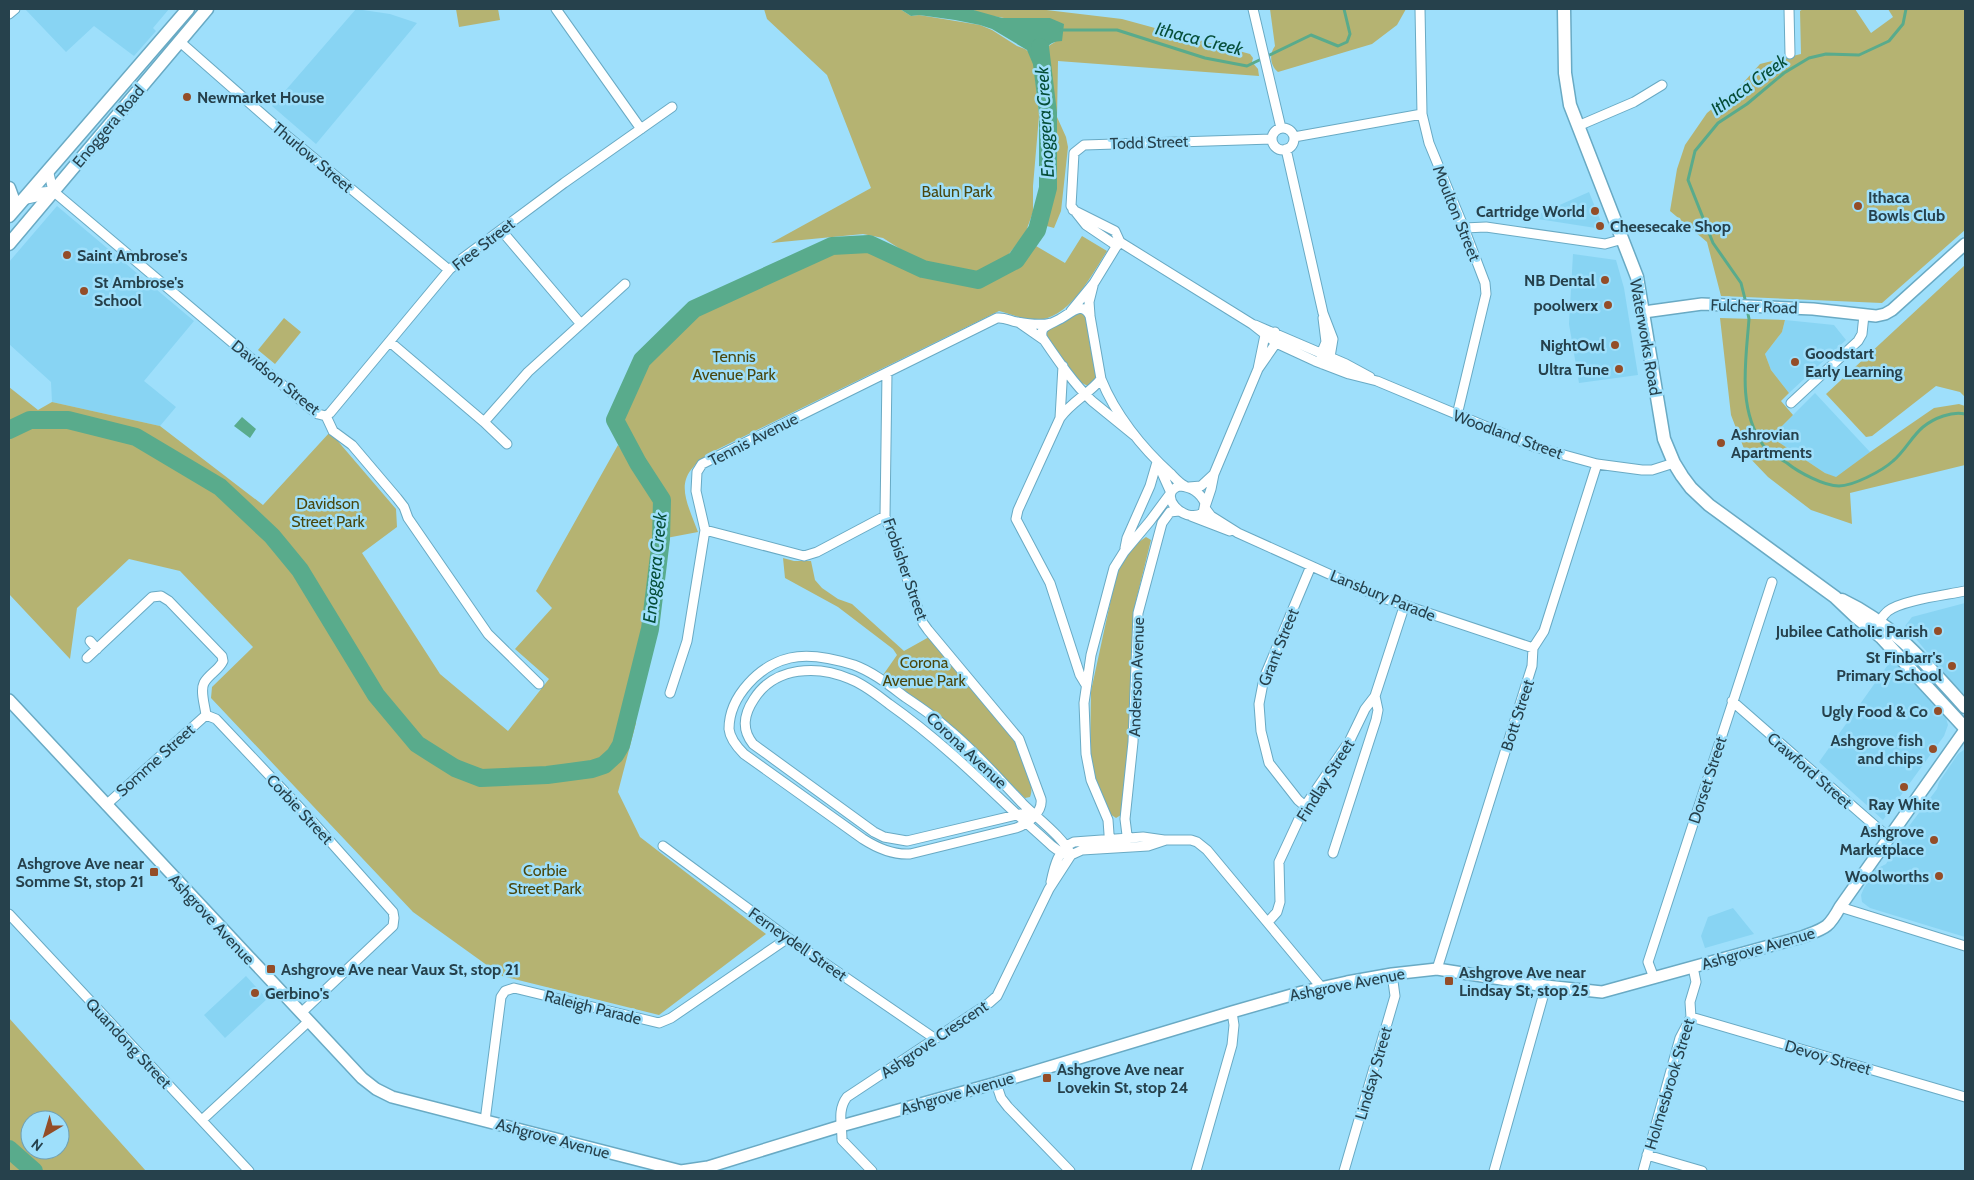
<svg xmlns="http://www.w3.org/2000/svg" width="1974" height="1180" font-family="Cabin,sans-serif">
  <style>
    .built { fill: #88d4f3 }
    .green { fill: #b5b372; fill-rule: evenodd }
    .water { fill: #59ab8c }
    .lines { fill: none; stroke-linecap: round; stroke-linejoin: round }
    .stream { stroke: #59ab8c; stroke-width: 3 }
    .river { stroke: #59ab8c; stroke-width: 18 }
    .street-casing { stroke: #69aac4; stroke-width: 11 }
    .secondary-casing { stroke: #69aac4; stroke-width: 14 }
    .primary-casing { stroke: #69aac4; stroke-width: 15 }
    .street { stroke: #fff; stroke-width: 9 }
    .secondary { stroke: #fff; stroke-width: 11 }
    .primary { stroke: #fff; stroke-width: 12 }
    .poi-dot { fill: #944d28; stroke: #9edffb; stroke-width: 2 }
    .labels { text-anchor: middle; stroke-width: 5; stroke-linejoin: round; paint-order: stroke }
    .poi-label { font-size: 16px; font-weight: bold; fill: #26414c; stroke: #9edffb; text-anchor: end }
    .street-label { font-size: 16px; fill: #26414c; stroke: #9edffb }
    .park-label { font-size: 16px; fill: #4a470e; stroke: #9edffb }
    .water-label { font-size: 18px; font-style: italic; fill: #064e38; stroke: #9edffb }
  </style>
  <rect width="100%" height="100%" fill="#9edffb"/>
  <path class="built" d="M 25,9 L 169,9 L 153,28 L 156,31 L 134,56 L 94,26 L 66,52 Z
    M 356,9 L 390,14 L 417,23 L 316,144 L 272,106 Z
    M 1589,192 L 1603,227 L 1602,229 L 1538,219 L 1537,215 Z
    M 57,206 L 194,321 L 144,381 L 176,407 L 160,426 L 52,402 L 51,382 L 9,344 L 9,262 Z
    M 1573,254 L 1616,260 L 1624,288 L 1638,375 L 1579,383 L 1569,324 Z
    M 1785,320 L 1834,325 L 1846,340 L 1789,393 L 1771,370 L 1765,354 L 1782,332 Z
    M 1815,393 L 1870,452 L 1836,478 L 1825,473 L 1771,437 Z
    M 1965,603 L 1965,697 L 1905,626 L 1912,617 Z
    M 1892,659 L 1946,718 L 1948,725 L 1944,736 L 1883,820 L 1819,762 Z
    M 1965,749 L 1965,937 L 1870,908 L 1862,902 L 1861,895 L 1864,888 L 1876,869 L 1886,864 L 1906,830 L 1937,789 L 1939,782 L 1958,754 Z
    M 1733,908 L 1754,934 L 1705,948 L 1701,936 L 1708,917 Z
    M 246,976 L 267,999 L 225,1038 L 204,1015 Z"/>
  <path class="green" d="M 456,9 L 498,9 L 500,20 L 459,27 Z
    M 764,9 L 900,9 L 911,16 L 919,15 L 980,25 L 992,30 L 1017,46 L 1025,49 L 1030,53 L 1034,64 L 1039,116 L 1033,186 L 1033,212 L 1025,234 L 1008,255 L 994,268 L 974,275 L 945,266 L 919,261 L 883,238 L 863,234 L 771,243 L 871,188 L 827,75 L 767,19 Z
    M 970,9 L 1038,9 L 1122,19 L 1250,54 L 1253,58 L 1252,62 L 1258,69 L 1259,76 L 1058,61 L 1057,117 L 1066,137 L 1068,147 L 1061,211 L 1054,228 L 1043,225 L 1051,195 L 1052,161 L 1051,118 L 1044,56 L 1047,47 L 1055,42 L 1050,18 L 1010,19 L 986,15 Z
    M 1270,9 L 1406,9 L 1397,25 L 1372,44 L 1278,72 C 1270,65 1269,54 1275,46 Z
    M 1803,9 L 1855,9 L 1871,33 L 1893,17 L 1888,9 L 1965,9 L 1965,230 L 1882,303 L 1721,296 L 1707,242 L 1670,211 L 1677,169 L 1685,145 L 1707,113 L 1743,83 L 1760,64 L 1801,54 L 1800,11 Z
    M 1037,230 L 1036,246 L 1065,263 L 1082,236 L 1107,251 C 1091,276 1068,322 1033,320 C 1022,319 1010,314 999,311 L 712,452 C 672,477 684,495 698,532 L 661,539 L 662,500 L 638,463 L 615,420 L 642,360 L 694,309 L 832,246 L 869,244 L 923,269 L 978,280 L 1016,260 Z
    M 1965,265 L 1965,397 L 1960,392 L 1936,386 L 1872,436 L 1866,437 L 1826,394 Z
    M 1075,313 L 1082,313 L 1086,317 L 1096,378 L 1094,383 L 1088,386 L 1080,382 L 1048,342 L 1046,334 L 1048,330 Z
    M 284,318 L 301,332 L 275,364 L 258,350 Z
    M 1720,318 L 1785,320 L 1782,332 L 1765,354 L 1771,370 L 1789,393 L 1781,401 L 1793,415 L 1771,437 L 1825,473 L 1836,477 L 1870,452 L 1934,408 L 1959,404 L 1965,406 L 1965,465 L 1850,493 L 1852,524 L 1811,510 L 1768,477 L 1746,454 L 1731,415 Z
    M 9,387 L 38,410 L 52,402 L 160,426 L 263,505 L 330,432 L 396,509 L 397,527 L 362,553 L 440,674 L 508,731 L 549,679 L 515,649 L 552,608 L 536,591 L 618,445 L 659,506 L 644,622 L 625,698 L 636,723 L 618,792 L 640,837 L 766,934 L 659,1015 L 502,976 L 413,912 L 211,698 L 212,687 L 253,647 L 180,571 L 129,559 L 77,608 L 70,659 L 9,594 Z
    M 1146,537 L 1151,540 L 1136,601 L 1134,620 L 1127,791 L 1121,815 L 1116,818 L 1110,814 L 1094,780 L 1090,760 L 1091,691 L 1116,576 C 1123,561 1131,546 1146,537 Z
    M 783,558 L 794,561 L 811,561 L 815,580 L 822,588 L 838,599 L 852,604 L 904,651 L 929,637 L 1014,739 C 1021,751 1036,784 1030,797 L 1025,798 L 956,729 L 883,675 L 897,655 L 893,649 L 838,607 L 785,578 Z
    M 9,1018 L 146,1171 L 9,1171 ZM 30,1120 L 60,1120 L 60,1150 L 30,1150 Z"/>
  <path class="water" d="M 895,9 L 970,9 L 1002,18 L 1050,18 L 1064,24 L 1062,41 C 1043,42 1044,54 1045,69 L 1035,69 L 1027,50 L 992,29 L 980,25 L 955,20 L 919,15 L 911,16 L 900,9 Z
    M 242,417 L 256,429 L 250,438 L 234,426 Z"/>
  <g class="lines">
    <path class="stream" d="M 1061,30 L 1117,30 L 1205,58 L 1247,66 L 1311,35 L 1338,46 L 1347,42 L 1350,34 L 1344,9
      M 1746,303 L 1741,283 L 1713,243 L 1688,180 L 1695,151 L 1718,123 L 1747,104 L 1784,73 L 1809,58 L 1826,54 L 1859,55 L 1889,41 L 1903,24 L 1906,9
      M 1747,309 L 1749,319 C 1746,360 1737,408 1763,445 C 1768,452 1779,458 1787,463 C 1798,472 1824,486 1839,486 C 1853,486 1882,471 1893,461 C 1905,451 1912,436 1923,427 C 1934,418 1952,411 1965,414"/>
    <path class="river" d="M 9,430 L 30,420 L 68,420 L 136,437 L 220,487 L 272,536 L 300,570 L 376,695 L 417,744 L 455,768 L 481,778 L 547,775 L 592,769 L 604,765 L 615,755 L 621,745 L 650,629 L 661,539 L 662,500 L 638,463 L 615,420 L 642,360 L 694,309 L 832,246 L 869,244 L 923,269 L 978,280 L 1016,260 L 1037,230 L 1048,188 L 1048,113 L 1040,47
      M 9,1149 L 34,1171"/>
    <defs>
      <path id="street" d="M 556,9 L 641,129
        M 1253,9 L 1281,128
        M 1420,9 L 1422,114 L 1429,143 L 1464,228 L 1485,283 L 1486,294 L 1457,415
        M 1789,9 L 1790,54
        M 9,14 L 15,9
        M 179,41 L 286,135 L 449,270
        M 1578,126 L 1634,102 L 1662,85
        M1272 139a11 11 0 1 1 22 0a11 11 0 1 1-22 0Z
        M 1294,137 L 1422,114
        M 1286,149 L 1323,313 L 1333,339 L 1330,357 L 1322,364
        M 48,169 L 53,191 L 311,409 L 318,414 L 326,416
        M 22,200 L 36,197 L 42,192 L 53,191
        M 1073,210 L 1115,231 L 1120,242 L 1252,324 L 1276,343 L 1315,361 L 1349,374 L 1377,381 L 1535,447 L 1597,464 L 1642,470 L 1652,470 L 1674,463
        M 1464,228 L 1486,227 L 1605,244 L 1623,239
        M 501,230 L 580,323
        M 1117,246 L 1086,225 L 1071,206 L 1074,153 L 1084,145 L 1272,139
        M 1071,311 L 1094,283 L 1119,242
        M 1090,315 L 1089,302 L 1093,286
        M 1018,322 L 1044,340
        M 1255,325 L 1346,364 L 1370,377
        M 390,342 L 484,422 L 507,444
        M 1322,359 L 1321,354 L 1326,342 L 1323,318
        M 887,373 L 885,516 L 923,623 L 928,630 L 1019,739 L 1041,799 C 1043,812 1028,824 1016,828 L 910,854 C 894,855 877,848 863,839 L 744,754 C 737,747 730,739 729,729 C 729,696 760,665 790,658 C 810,653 835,659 854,665 C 873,672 889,685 905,697 C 920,707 935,717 948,729 C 976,752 999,779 1023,804 C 1037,818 1064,838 1071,855
        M 1101,379 C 1115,414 1142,448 1170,473 C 1175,478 1179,483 1185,486
        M 1791,403 L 1858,341 L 1862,334 L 1864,315
        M 326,416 L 330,413 L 449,270 L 459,261 L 564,183 L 672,107
        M 326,416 L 333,431 L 352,445 L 397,498 L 404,507 L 408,518 L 488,634 L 539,684
        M 1060,418 L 1063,366
        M 484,422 L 528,372 L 625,284
        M 1158,464 L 1171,493
        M 1180,486 C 1192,487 1200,492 1205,503 L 1203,513 C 1182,525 1156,492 1180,486 Z
        M 1189,487 L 1201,486 L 1214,474 L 1258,369 L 1276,343 L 1275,332 L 1265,335 L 1258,369
        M 1205,507 L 1211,489 L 1214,474
        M 1205,508 L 1211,516 L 1238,533 L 1380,597 L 1533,648
        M 1191,516 L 1230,531
        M 705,530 L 804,556 L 817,552 L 885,516
        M 1125,548 L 1127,538 L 1150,486 L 1157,462
        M 1876,626 C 1880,621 1883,615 1888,611 C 1902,600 1947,595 1965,591
        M 90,641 L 97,649
        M 87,658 L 152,597 L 161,596 L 169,601 L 222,656 L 223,661 C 219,670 209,674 204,683 C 200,691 205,706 206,715
        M 1086,685 L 1080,675 L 1050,583 L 1016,519 L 1018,510 L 1060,418 C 1071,402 1089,394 1101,379 L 1090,316 C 1082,300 1070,314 1060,319 C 1055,322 1047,324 1043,329 C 1041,333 1042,334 1042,337 C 1057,359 1073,383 1092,401 L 1135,436
        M 670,693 L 687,641 L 705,530 L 696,491 L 697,472 L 702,464 L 997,318 C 1005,317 1010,321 1017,322 C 1028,324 1040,326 1051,323
        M 1732,701 L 1889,838
        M 206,715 L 216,719 L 304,812 L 393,912 L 394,918 L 393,926 L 301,1013
        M 106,805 L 206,715
        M 1305,806 L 1298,800 L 1269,763 L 1261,731 L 1259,704 L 1264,678 L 1311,566
        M 1034,815 L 1021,814 L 907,841 L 884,837 L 874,832 L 753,744 C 741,729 744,714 754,699 C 775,666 818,665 850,679 C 864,684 877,695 889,704 C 933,735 971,771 1010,808 C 1024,821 1038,833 1052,846 C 1058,851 1063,854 1071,855
        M 1128,843 L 1125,819 L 1133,742 L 1138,613 L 1162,523 L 1170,512 L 1179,511
        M 663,846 L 788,938 L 934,1038
        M 1110,848 L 1108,820 L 1091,780 L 1086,754 L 1084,703 L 1091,655 L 1114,568 L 1124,552 L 1150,521 L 1170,494
        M 1333,853 L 1376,720 L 1378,710 L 1375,696
        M 1051,882 C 1054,868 1058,848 1074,842 L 1143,837 L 1164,840 L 1191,840 L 1197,842 L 1207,850 L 1322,988
        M 1840,907 L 1965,946
        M 9,914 L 249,1171
        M 1268,922 L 1277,912 L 1280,902 L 1279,862 L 1305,806 L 1350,740 L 1365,709 L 1375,696 L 1404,607
        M 1437,969 L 1532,666 L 1533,648 L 1544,631 L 1597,464
        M 1654,978 L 1648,962 L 1772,582
        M 1691,1017 L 1965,1097
        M 996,1083 L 1001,1098 L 1008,1107 L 1070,1171
        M 202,1120 L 309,1021
        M 485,1121 L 501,997 L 505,991 L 514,988 L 659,1023 L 671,1018 L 788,938
        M 1647,1155 L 1702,1171
        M 872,1171 L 842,1140 C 842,1125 837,1110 847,1097 L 989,1003 L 997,996 L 1049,889 L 1071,855 L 1082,850 L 1148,846 L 1166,840
        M 1196,1171 L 1232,1045 L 1234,1025 L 1232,1012
        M 1344,1171 L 1395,996 L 1392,974
        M 1494,1171 L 1546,986
        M 1643,1171 L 1680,1038 L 1691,1017 L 1690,1002 L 1696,982 L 1693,967"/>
      <path id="secondary" d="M 1644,312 L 1702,304 L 1813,309 L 1876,316 L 1885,314 L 1892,310 L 1965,244
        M 9,700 L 362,1078 L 376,1089 L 392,1097 L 681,1171 L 708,1167 L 841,1126 L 996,1083 L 1232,1012 L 1302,992 L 1347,982 L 1392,974 L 1437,969 L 1546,986 L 1602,992 L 1802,937 C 1825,928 1828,929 1840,907 L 1965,730"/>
      <path id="primary" d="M 1564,9 L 1565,73 L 1570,105 L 1637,277 L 1664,439 L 1674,463 L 1682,476 L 1691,488 L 1709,505 L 1835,597 L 1855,616 L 1881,637 L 1965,728
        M 9,188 L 16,207
        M 9,216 L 188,9
        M 9,244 L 207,9
        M 1842,600 C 1895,625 1927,665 1965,707"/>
    </defs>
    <use href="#street" class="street-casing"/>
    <use href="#secondary" class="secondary-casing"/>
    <use href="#primary" class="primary-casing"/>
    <use href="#street" class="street"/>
    <use href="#secondary" class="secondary"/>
    <use href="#primary" class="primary"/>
  </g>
  <g class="poi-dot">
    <circle cx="187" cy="97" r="5"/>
    <circle cx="1858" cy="206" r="5"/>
    <circle cx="1595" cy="211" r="5"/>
    <circle cx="1600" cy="226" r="5"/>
    <circle cx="67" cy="255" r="5"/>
    <circle cx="1605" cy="280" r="5"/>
    <circle cx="84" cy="291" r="5"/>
    <circle cx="1608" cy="305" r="5"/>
    <circle cx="1615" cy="345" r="5"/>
    <circle cx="1795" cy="362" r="5"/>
    <circle cx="1619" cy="369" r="5"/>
    <circle cx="1721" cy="443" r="5"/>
    <circle cx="1938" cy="631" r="5"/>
    <circle cx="1952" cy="666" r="5"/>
    <circle cx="1938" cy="711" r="5"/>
    <circle cx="1933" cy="749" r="5"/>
    <circle cx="1904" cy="787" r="5"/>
    <circle cx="1934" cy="840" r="5"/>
    <rect x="149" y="867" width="10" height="10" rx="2.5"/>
    <circle cx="1939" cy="876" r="5"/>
    <rect x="266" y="964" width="10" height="10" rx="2.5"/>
    <rect x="1444" y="976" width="10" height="10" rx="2.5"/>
    <circle cx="255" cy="993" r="5"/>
    <rect x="1042" y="1073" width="10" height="10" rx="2.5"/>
  </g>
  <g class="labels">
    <g class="poi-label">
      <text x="197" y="103" text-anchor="start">Newmarket House</text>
      <text x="1868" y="203" text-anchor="start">Ithaca<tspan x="1868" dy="18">Bowls Club</tspan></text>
      <text x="1585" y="217">Cartridge World</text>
      <text x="1610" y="232" text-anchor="start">Cheesecake Shop</text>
      <text x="77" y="261" text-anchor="start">Saint Ambrose's</text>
      <text x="1595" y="286">NB Dental</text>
      <text x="94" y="288" text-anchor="start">St Ambrose's<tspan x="94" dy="18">School</tspan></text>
      <text x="1598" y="311">poolwerx</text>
      <text x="1605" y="351">NightOwl</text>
      <text x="1805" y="359" text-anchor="start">Goodstart<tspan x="1805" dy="18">Early Learning</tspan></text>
      <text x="1609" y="375">Ultra Tune</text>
      <text x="1731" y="440" text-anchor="start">Ashrovian<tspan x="1731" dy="18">Apartments</tspan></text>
      <text x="1928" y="637">Jubilee Catholic Parish</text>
      <text x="1942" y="663">St Finbarr's<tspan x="1942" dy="18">Primary School</tspan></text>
      <text x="1928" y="717">Ugly Food &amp; Co</text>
      <text x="1923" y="746">Ashgrove fish<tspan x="1923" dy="18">and chips</tspan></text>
      <text x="1904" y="810" text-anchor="middle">Ray White</text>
      <text x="1924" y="837">Ashgrove<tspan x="1924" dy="18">Marketplace</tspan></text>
      <text x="144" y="869">Ashgrove Ave near<tspan x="144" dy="18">Somme St, stop 21</tspan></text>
      <text x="1929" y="882">Woolworths</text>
      <text x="281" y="975" text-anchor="start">Ashgrove Ave near Vaux St, stop 21</text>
      <text x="1459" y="978" text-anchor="start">Ashgrove Ave near<tspan x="1459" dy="18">Lindsay St, stop 25</tspan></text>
      <text x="265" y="999" text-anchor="start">Gerbino's</text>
      <text x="1057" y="1075" text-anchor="start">Ashgrove Ave near<tspan x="1057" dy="18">Lovekin St, stop 24</tspan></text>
    </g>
    <g class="street-label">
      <text transform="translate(108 126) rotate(-50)" y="6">Enoggera Road</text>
      <text transform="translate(1149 142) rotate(-2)" y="6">Todd Street</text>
      <text transform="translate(313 157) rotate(40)" y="6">Thurlow Street</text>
      <text transform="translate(1457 213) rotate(68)" y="6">Moulton Street</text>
      <text transform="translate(483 244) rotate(-38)" y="6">Free Street</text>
      <text transform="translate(1754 306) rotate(2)" y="6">Fulcher Road</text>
      <text transform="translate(1646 337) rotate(80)" y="6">Waterworks Road</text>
      <text transform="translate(276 377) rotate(39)" y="6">Davidson Street</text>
      <text transform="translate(1508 434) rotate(20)" y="6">Woodland Street</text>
      <text transform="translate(753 439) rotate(-27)" y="6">Tennis Avenue</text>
      <text transform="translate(906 569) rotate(71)" y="6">Frobisher Street</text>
      <text transform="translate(1383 595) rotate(22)" y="6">Lansbury Parade</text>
      <text transform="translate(1278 647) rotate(-68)" y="6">Grant Street</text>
      <text transform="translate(1136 677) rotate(-88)" y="6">Anderson Avenue</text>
      <text transform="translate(1517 715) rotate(-72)" y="6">Bott Street</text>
      <text transform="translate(967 750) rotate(43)" y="6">Corona Avenue</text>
      <text transform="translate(155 760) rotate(-42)" y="6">Somme Street</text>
      <text transform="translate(1810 770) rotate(41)" y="6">Crawford Street</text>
      <text transform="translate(1325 780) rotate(-58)" y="6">Findlay Street</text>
      <text transform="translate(1707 780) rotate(-72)" y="6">Dorset Street</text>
      <text transform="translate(300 809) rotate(47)" y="6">Corbie Street</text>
      <text transform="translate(212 919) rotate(47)" y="6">Ashgrove Avenue</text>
      <text transform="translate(798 944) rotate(35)" y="6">Ferneydell Street</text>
      <text transform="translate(1758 948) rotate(-16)" y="6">Ashgrove Avenue</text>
      <text transform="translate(1347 984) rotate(-11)" y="6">Ashgrove Avenue</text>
      <text transform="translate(593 1007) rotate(14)" y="6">Raleigh Parade</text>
      <text transform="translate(934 1039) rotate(-34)" y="6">Ashgrove Crescent</text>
      <text transform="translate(129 1043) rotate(47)" y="6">Quandong Street</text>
      <text transform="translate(1828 1057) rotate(16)" y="6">Devoy Street</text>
      <text transform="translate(1373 1073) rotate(-74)" y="6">Lindsay Street</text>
      <text transform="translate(1669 1084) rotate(-73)" y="6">Holmesbrook Street</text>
      <text transform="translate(957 1093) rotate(-16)" y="6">Ashgrove Avenue</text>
      <text transform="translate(553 1138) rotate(15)" y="6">Ashgrove Avenue</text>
    </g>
    <g class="park-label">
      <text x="957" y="197">Balun Park</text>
      <text x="734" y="362">Tennis<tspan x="734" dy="18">Avenue Park</tspan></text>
      <text x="328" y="509">Davidson<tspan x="328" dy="18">Street Park</tspan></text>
      <text x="924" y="668">Corona<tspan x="924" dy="18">Avenue Park</tspan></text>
      <text x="545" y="876">Corbie<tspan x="545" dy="18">Street Park</tspan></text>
    </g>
    <g class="water-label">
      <text transform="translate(1199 39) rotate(14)" y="6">Ithaca Creek</text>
      <text transform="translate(1749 85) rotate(-36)" y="6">Ithaca Creek</text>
      <text transform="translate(1045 122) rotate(-93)" y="6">Enoggera Creek</text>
      <text transform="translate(655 568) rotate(-84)" y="6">Enoggera Creek</text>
    </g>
  </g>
  <rect width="1974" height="1180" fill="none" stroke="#26414c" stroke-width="20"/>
  <g transform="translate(45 1135) rotate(218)"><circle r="24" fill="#9edffb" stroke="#6ea0b5"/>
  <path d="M0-4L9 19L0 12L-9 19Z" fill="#944d28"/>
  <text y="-8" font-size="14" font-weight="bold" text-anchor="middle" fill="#26414c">N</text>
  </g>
</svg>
